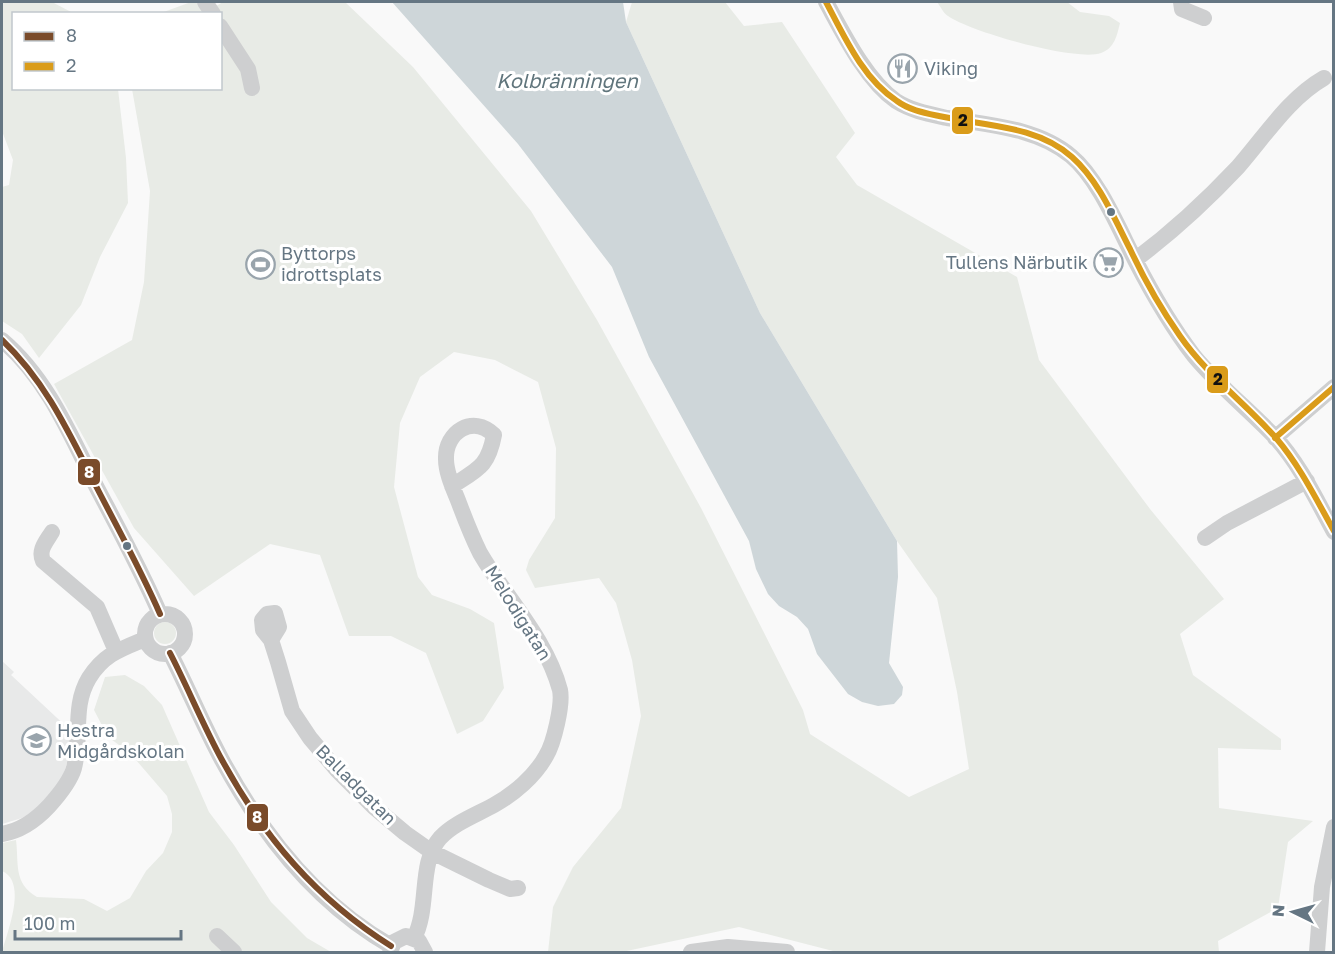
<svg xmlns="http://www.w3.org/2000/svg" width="1335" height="954" font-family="'Golos Text',sans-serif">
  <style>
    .built { fill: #e8e9e9 }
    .green { fill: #e8ebe6 }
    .water { fill: #ced6d9 }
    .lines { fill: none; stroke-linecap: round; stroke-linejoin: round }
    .minor { stroke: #cecfd0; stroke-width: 16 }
    .bus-1-casing { stroke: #fff; stroke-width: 10 }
    .bus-2-casing { stroke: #fff; stroke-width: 10 }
    .bus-1 { stroke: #7a4b2a; stroke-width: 6 }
    .bus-2 { stroke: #da9c1a; stroke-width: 6 }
    .bus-dot { fill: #657683; stroke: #fff; stroke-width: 2 }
    .labels { text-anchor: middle; stroke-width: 6; stroke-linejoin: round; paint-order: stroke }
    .poi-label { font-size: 18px; fill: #657683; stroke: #fff; text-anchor: start }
    .street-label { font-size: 18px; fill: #657683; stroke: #fff }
    .water-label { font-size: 20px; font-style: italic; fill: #60757c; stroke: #fff }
    .line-badge { stroke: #fff; stroke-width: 2 }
    .badge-label { font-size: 16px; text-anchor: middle; font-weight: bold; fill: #fff }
    .pale-badge-label { font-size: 16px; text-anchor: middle; font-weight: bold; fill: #111 }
  </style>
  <rect width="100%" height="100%" fill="#f9f9f9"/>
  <path class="built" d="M 2,661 L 14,672 L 11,675 L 71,731 L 71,750 L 61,782 L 35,810 L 22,818 L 2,824 Z"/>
  <path class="green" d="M 2,2 L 52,2 L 73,13 L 14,14 L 14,88 L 118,89 L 126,158 L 128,203 L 100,257 L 81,305 L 39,358 L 22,334 L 2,321 L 2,187 L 9,185 L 13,160 L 2,131 Z
    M 191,2 L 196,2 L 202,9 L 218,5 L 223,2 L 345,2 L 413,67 L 531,211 L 597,320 L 701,508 L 803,710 L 810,734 L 909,797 L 969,769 L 957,692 L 937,598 L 897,541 L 760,313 L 626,22 L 632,2 L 725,2 L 744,26 L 782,22 L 855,133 L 836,157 L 857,185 L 1017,277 L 1039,360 L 1150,509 L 1224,599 L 1180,634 L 1193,675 L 1281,739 L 1281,750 L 1218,748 L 1219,808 L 1313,821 L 1288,842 L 1278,908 L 1218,941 L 1219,952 L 837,952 L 739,927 L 622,952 L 548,952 L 553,907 L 573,867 L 621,808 L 641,716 L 632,660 L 616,603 L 599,578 L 535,588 L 526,570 L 529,560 L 555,518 L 556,448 L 538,382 L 495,360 L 454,352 L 420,377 L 400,423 L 394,487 L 418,577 L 432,595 L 470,609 L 494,623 L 504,688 L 483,721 L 457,734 L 426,653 L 391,636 L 349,636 L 320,555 L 270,544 L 194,596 L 134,528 L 54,384 L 132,340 L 144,282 L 150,191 L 132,89 L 220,88 L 220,14 L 161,13 Z
    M 937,2 L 1067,2 L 1080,12 L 1109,16 L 1120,23 C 1117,35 1115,48 1101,53 C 1076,62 971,32 948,16 C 943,13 941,7 937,2 Z
    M154 633a11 11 0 1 1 22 0a11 11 0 1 1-22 0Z
    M 125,675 L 144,686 L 162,705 L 209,812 L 234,845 L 271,902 L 307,938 L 331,952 L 2,952 C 7,932 28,882 2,871 L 2,843 L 16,840 C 19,863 13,883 37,897 L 84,899 L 107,911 L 130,898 L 146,871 L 163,853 L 172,832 L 172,814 L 167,796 L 130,753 L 108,737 L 94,710 L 105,677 Z"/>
  <path class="water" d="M 392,2 L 623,2 L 626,22 L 760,313 L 897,541 L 898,577 L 889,663 L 903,687 L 902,695 L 894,704 L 878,706 L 862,702 L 848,694 L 817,654 L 808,629 L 797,617 L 779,606 L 768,594 L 756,569 L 749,541 L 649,357 L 612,267 L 518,144 Z"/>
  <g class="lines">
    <path class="minor" d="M 205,2 L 213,14
      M 826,2 C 843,33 866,80 896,101 C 912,111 929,114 947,118 C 989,125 1038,128 1071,156 C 1098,178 1119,229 1135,260 C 1152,293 1171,326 1194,356 C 1218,385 1248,409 1274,436 C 1300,464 1316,499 1334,532
      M 1181,2 L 1182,9 L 1204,18
      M 220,26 L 248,69 L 252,88
      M 1135,260 C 1171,233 1207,200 1238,167 C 1265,136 1289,98 1324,78
      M 2,340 C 47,378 70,434 96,486 C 118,528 141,570 160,614
      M 1275,438 L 1334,387
      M 52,532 C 46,542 38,550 43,561 L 97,607 L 116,651
      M 1205,538 L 1227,523 L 1307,481
      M145 634a20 20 0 1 1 40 0a20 20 0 1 1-40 0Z
      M 271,640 L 279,627 L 275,613 L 267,614 L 262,620 L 263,630 L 271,640 L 278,662 L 292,711 L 310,738 L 337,770 L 374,807 L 405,833 L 432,852 L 489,880 L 510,889 L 518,888
      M 170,653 C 188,688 203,725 222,760 C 262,834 317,904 391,946
      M 2,834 C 20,831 36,820 49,806 C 58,796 70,782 74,768 C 82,737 72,706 89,678 C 104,654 121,649 145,639
      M 217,936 L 234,952
      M 414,938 C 430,908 418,863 440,838 C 454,823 476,815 494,805 C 514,794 535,776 546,756 C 554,743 563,704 560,690 C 546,638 506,598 480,553 C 472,537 465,519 459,503 C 454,490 446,474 446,459 C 445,432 473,414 494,435 C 488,467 478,469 452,486
      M 390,952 L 394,942 L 406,936 L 419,941 L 425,952
      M 691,952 L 728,947 L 787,952
      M 1317,952 L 1322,887 L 1334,827"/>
    <defs>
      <path id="bus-1" d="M 2,340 C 46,382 69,433 96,486 C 118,529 141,570 160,614
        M 170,653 C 188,688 203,725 222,760 C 264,837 316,899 391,946"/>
      <path id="bus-2" d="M 826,2 C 844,36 863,79 897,101 C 909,110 925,113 939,116 C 984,126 1036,125 1072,157 C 1099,181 1114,218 1130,249 C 1144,279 1161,309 1180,336 C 1207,375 1245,403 1276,438 C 1300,466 1316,499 1334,531
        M 1275,438 L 1334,387"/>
    </defs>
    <use href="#bus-1" class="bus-1-casing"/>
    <use href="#bus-2" class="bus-2-casing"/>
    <use href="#bus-1" class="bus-1"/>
    <use href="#bus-2" class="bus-2"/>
  </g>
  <defs>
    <symbol id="restaurant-ring" viewBox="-11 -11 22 22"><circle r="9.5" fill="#fff" stroke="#99a4ac" stroke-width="1.5"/><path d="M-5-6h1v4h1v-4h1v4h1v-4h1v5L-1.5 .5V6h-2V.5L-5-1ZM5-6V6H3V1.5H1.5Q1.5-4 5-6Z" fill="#99a4ac"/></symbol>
    <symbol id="supermarket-ring" viewBox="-11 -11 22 22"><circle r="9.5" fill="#fff" stroke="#99a4ac" stroke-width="1.5"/><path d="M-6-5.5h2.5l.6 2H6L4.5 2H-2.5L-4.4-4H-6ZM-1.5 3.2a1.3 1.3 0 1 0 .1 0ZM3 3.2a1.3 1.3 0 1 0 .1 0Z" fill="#99a4ac"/></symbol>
    <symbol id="stadium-ring" viewBox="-11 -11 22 22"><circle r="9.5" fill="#fff" stroke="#99a4ac" stroke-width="1.5"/><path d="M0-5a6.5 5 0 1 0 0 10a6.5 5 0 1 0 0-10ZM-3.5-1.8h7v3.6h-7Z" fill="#99a4ac"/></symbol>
    <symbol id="school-ring" viewBox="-11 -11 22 22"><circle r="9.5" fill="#fff" stroke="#99a4ac" stroke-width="1.5"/><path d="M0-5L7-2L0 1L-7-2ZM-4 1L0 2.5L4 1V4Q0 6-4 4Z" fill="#99a4ac"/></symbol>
  </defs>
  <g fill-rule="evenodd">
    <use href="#restaurant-ring" x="886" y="52" width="33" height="33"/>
    <use href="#supermarket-ring" x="1092" y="246" width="33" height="33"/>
    <use href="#stadium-ring" x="244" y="248" width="33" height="33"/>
    <use href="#school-ring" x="20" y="724" width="33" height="33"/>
  </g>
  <g class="bus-dot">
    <circle cx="1111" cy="212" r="5"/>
    <circle cx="127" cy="546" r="5"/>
  </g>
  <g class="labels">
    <g class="poi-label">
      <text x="924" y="75">Viking</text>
      <text x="281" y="260">Byttorps<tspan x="281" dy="21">idrottsplats</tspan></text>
      <text x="1088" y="269" text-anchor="end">Tullens Närbutik</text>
      <text x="57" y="737">Hestra<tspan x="57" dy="21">Midgårdskolan</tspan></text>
    </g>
    <g class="street-label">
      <text transform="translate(518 613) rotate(58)" y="6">Melodigatan</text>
      <text transform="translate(356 785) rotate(45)" y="6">Balladgatan</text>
    </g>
    <g class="water-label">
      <text x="567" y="88">Kolbränningen</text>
    </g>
  </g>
  <g class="line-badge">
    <rect x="951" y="106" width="23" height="29" rx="6" fill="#da9c1a"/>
    <rect x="1206" y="365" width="23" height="29" rx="6" fill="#da9c1a"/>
    <rect x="77" y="458" width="24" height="28" rx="6" fill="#7a4b2a"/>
    <rect x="246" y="803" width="23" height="29" rx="6" fill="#7a4b2a"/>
  </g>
  <g class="badge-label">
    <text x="89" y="478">8</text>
    <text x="257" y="823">8</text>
  </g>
  <g class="pale-badge-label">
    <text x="963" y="126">2</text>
    <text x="1218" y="385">2</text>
  </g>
  <rect width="1335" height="954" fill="none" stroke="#657683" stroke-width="6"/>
  <rect x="12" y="12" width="210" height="78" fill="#ffffff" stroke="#c1c8cd" stroke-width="1.5"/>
  <rect x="24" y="32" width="30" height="9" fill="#7a4b2a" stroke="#c1c8cd" stroke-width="1.5"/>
  <text x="66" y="42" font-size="18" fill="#657683">8</text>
  <rect x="24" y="62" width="30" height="9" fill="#da9c1a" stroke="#c1c8cd" stroke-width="1.5"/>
  <text x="66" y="72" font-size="18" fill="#657683">2</text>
  <g transform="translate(1293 912) rotate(275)" stroke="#ffffff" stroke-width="4.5" paint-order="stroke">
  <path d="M0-4.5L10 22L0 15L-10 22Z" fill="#657683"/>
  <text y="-9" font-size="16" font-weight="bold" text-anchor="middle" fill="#657683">N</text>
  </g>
  <path d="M15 930v9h166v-9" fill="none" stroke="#657683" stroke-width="3"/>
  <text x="24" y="930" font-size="18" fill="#657683" stroke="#ffffff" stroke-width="4.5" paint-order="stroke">100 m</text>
</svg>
